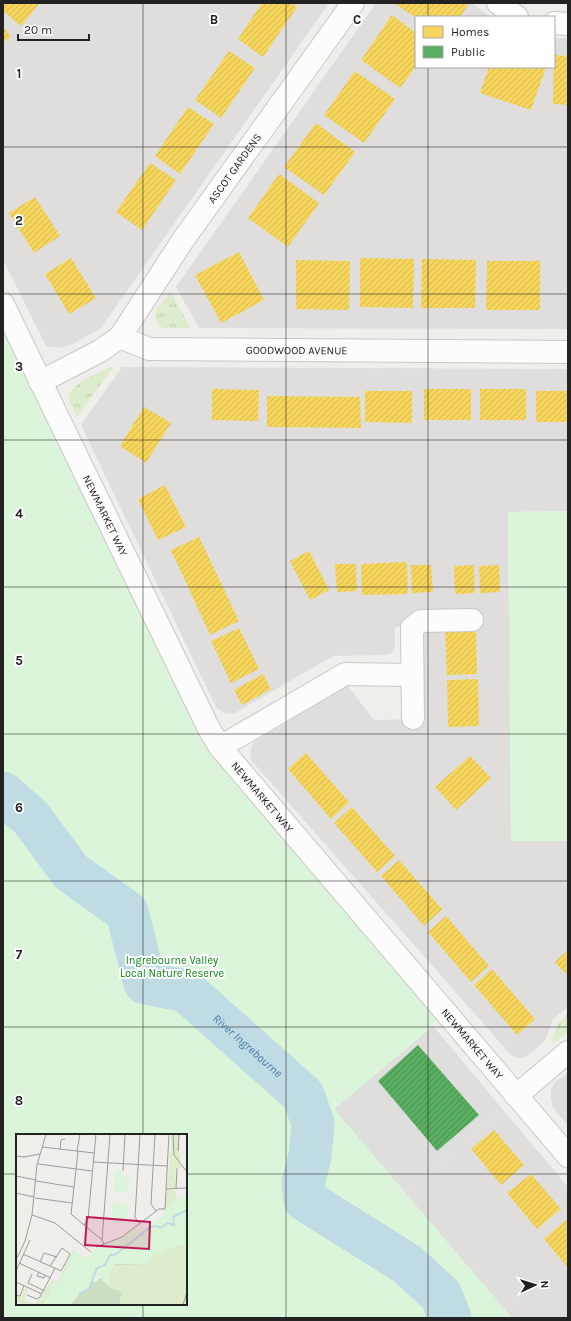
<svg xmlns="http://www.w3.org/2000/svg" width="571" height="1321" font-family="Karla,sans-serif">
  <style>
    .residential { fill: #dfdedc }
    .religious { fill: #dededc }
    .grass { fill: url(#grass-tufts) }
    .park { fill: #daf5da; fill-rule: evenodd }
    .homes { fill: url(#homes-hatch) }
    .public { fill: url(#public-hatch) }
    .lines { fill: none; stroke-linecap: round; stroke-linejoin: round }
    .river { stroke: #bfdbe3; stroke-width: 43 }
    .minor-casing { stroke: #c9c8c7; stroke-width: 24 }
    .minor { stroke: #fdfcfc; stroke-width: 22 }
    .grid { fill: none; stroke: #222; stroke-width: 1; stroke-opacity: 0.55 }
    .labels { text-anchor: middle; stroke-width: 4; stroke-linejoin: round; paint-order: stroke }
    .street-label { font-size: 11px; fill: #222; stroke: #fff }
    .park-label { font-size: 11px; fill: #0c8416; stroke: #fff }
    .water-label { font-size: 12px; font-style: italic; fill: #4a7aab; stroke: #fff }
    .inset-river { fill: none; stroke: #bfdbe3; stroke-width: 2 }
    .inset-road { fill: none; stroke: #9e9c9b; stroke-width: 1 }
    .view { fill: #c2185b; fill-opacity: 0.15; stroke: #c2185b; stroke-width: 2 }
    .inset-edge { fill: none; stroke: #222; stroke-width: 2 }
    .grid-label { font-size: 13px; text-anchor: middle; font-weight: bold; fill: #222; stroke: #fff; stroke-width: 4; stroke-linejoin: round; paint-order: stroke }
  </style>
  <defs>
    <pattern id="grass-tufts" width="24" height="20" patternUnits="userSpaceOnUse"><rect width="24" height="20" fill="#ddeccb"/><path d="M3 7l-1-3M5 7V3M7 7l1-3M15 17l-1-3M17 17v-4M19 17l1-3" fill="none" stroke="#bdcaae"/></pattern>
    <pattern id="homes-hatch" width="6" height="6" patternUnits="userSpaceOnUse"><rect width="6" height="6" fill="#f6d55c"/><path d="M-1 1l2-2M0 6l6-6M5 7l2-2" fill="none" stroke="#d3b750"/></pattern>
    <pattern id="public-hatch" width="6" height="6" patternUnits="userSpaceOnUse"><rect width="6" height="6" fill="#5aae61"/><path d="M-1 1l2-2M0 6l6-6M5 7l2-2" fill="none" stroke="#4a8d50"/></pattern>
  </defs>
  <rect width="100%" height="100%" fill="#f0eeeb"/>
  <path class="residential" d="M 3,3 L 329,3 L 101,328 L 73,344 L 59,348 L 46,346 L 3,259 Z
    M 376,3 L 471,3 L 491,17 L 416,17 L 416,67 L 554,67 L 554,38 L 568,38 L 568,329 L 199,328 L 176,287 Z
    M 122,367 L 568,369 L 568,511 L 508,512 L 511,841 L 568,841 L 568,1007 L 553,1019 L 545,1040 L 532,1053 L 522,1058 L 512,1056 L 251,760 L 250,753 L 252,745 L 256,740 L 345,682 L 374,720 L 423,719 L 420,626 L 395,627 L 395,647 L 392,653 L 386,655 L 333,656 L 235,713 L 228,714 L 221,711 L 216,707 L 81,425 Z
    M 568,1073 L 568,1125 L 553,1108 L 551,1098 L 551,1089 L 556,1081 Z
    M 504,1111 L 568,1187 L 568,1318 L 512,1318 L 405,1193 Z"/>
  <path class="religious" d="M 433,1026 L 504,1111 L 405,1193 L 334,1109 Z"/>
  <path class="grass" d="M 171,292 L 190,328 L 163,328 L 157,323 L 155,317 L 156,310 Z
    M 115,365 L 77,417 C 74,411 69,403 69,397 C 70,383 104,370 115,365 Z
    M 568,1014 L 568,1032 L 554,1043 L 551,1040 L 559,1022 Z"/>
  <path class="park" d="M 3,331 L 199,733 L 438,1019 L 433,1026 L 334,1109 L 512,1318 L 3,1318 ZM 17,1135 L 186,1135 L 186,1304 L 17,1304 Z
    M 568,511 L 568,841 L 511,841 L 508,512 Z"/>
  <path class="homes" d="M 3,3 L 40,3 L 21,26 L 3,11 Z
    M 262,3 L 291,3 L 297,7 L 263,57 L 238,39 Z
    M 399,3 L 466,3 L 468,5 L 460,17 L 416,18 L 397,5 Z
    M 392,15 L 416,33 L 416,66 L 400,88 L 361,60 Z
    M 3,27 L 11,36 L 3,43 Z
    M 229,51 L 255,68 L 221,118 L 195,100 Z
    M 554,55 L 568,56 L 568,105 L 553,104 Z
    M 489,67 L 546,67 L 531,110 L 480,93 Z
    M 355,71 L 395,99 L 364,143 L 324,115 Z
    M 188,107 L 214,124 L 180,174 L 155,156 Z
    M 316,123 L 355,152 L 324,195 L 284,167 Z
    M 150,163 L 176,180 L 142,230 L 116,212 Z
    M 279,174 L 319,203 L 288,247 L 248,218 Z
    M 35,197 L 60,236 L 34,253 L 9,213 Z
    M 239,252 L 264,300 L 221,323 L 195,275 Z
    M 71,258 L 96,298 L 69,314 L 45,274 Z
    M 360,258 L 414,259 L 413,308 L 360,307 Z
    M 422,259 L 476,260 L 475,308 L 421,308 Z
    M 296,260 L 350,261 L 349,310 L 296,309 Z
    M 487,261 L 540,261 L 540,310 L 486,310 Z
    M 212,389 L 259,390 L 258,421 L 212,420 Z
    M 424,389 L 471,389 L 471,420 L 424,420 Z
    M 480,389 L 526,389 L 526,420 L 480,420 Z
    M 365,391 L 412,391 L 412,423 L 365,422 Z
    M 536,391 L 568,391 L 568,422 L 536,422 Z
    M 267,396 L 360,397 L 361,428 L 267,427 Z
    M 144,407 L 171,423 L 146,463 L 120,446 Z
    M 165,485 L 186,527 L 158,540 L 138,499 Z
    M 199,537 L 239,621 L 210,635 L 171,550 Z
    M 309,551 L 329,590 L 310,600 L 290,561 Z
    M 407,562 L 408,594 L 362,595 L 361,564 Z
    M 335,564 L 356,564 L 357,591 L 337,592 Z
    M 411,565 L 431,565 L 433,592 L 412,593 Z
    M 474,565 L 475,593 L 455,594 L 454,566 Z
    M 499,565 L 500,592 L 480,593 L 479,566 Z
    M 476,627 L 477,674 L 447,675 L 445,628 Z
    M 239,628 L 259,669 L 231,683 L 211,641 Z
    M 263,674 L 271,689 L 242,705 L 234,690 Z
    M 478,679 L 479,726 L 448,727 L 447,680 Z
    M 306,753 L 349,802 L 331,819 L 288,769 Z
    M 470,756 L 491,778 L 456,810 L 435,787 Z
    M 352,807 L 395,856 L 377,872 L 334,823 Z
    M 399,860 L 442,909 L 424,926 L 381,876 Z
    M 446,916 L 489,966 L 471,982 L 428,932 Z
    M 568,950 L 568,976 L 555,962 Z
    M 492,969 L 535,1019 L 517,1035 L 474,985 Z
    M 494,1130 L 524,1165 L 501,1185 L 471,1149 Z
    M 531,1174 L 561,1209 L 537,1229 L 507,1193 Z
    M 567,1219 L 568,1220 L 568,1268 L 544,1239 Z"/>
  <path class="public" d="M 418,1045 L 479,1115 L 437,1151 L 378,1081 Z"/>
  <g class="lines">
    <path class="river" id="s1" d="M 3,793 L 31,818 L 71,872 L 127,912 L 145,983 L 186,991 L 303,1095 L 313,1123 L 310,1156 L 303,1183 L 305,1200 L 407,1264 L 441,1295 L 450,1318"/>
    <defs>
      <g id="minor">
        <path d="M 498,3 L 517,17"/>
        <path d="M 554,23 L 568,24"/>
        <path id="s2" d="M 3,304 L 209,729 L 220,747 L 568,1156"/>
        <path id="s3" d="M 120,337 L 149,349 L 568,352"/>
        <path id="s4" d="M 40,382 L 100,351 L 120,337 L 183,240 L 353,3"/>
        <path d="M 413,718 L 412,628 L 421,621 L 472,620"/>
        <path d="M 220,747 L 345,674 L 412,675"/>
        <path d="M 516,1096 L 568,1052"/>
      </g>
    </defs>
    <use href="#minor" class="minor-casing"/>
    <use href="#minor" class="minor"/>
  </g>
  <path class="grid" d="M 143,3 L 143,1135M 286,3 L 286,1318M 428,3 L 428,17M 428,67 L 428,1318M 3,147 L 568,147M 3,294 L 568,294M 3,440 L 568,440M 3,587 L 568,587M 3,734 L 568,734M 3,881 L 568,881M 3,1027 L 568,1027M 3,1174 L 17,1174M 186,1174 L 568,1174M 143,1304 L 143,1318"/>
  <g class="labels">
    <g class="street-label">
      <text dy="4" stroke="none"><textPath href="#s4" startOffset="296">ASCOT GARDENS</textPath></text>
      <text dy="4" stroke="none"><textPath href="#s3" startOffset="179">GOODWOOD AVENUE</textPath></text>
      <text dy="4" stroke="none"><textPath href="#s2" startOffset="235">NEWMARKET WAY</textPath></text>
      <text dy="4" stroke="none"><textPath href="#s2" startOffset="559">NEWMARKET WAY</textPath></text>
      <text dy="4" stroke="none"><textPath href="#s2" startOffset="883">NEWMARKET WAY</textPath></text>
    </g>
    <g class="park-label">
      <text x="172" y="964">Ingrebourne Valley<tspan x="172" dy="13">Local Nature Reserve</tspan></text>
    </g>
    <g class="water-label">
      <text dy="4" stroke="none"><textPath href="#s1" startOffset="371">River Ingrebourne</textPath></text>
    </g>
  </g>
  <g transform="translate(16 1134)">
    <rect width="171" height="171" fill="#f0eeeb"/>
    <path d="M 156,0 L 163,0 L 164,28 L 157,21 L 171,39 L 166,34 L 160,33 L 159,54 L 151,54 ZM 151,56 L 160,57 L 160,66 L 149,76 ZM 171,110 L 171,156 L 169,161 L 171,158 L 171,171 L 103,171 L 106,158 L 93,153 L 94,138 L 99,130 L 132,130 L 132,126 L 152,115 ZM 58,117 L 43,150 L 38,148 L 33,159 L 34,171 L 8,171 L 0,167 L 0,162 L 6,162 L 9,154 L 12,155 L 8,166 L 19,170 L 28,159 L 35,146 L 42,148 L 54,120 Z" fill="#ddeccb"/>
    <path d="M 171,110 L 152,115 L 132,125 L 132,130 L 99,131 L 94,138 L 93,153 L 106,158 L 103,171 L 54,171 L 64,159 L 72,155 L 54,160 L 38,148 L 43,150 L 58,117 L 69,126 L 81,113 L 76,125 L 75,146 L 80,148 L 87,141 L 93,123 Z" fill="#cbdec1"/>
    <path d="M 99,36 L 106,37 L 106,43 L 114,44 L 113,56 L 109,59 L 106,57 L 98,58 ZM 171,60 L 171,110 L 152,115 L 132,125 L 132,130 L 99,130 L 94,138 L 93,153 L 80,139 L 72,155 L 64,159 L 53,171 L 27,171 L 38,148 L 43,150 L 58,117 L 69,126 L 80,114 L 106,103 L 120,93 L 124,98 L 148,81 L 148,76 L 157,67 ZM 97,68 L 104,68 L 104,72 L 112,70 L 111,89 L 96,88 Z" fill="#daf5da"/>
    <path class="inset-river" d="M 63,160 L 73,155 L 81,134 L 89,131 L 94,121 L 99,121 L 133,94 L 139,92 L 145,94 L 152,89 L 158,91 L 157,83 L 171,76"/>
    <path class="inset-road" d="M 139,0 L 135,70 L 140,77M 157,0 L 158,21 L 171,38M 26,13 L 78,19M 44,15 L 45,6 L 49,5M 61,17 L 64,0M 62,17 L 55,80 L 86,106M 162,17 L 163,0M 0,22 L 8,23 L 24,20M 77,28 L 151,32M 22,30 L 76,37M 107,37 L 109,0M 0,42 L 20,46M 20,47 L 58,53M 150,55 L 171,54M 160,55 L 161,34M 0,59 L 18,63M 19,64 L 56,69M 16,81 L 39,89 L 75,118M 123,89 L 119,83 L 124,0M 68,91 L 72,85 L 80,0M 88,110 L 86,106 L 94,0M 80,113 L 106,103 L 143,75 L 149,75 L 153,0M 7,120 L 43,136 L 45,137 L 54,120 L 46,114 L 34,132M 0,126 L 9,107 L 16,81 L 21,31 L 30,0M 24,128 L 28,119 L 41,123M 3,129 L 35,144M 0,137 L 14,106M 23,138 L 21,142 L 28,144 L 29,141M 16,140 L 12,149 L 29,157M 0,148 L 26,160M 0,161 L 4,162 L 8,152M 11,161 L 21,165 L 24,163 L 39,134M 167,171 L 171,158"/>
    <path class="view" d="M 71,83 L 134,88 L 133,115 L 69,111 Z"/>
    <rect width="171" height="171" class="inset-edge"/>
  </g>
  <g class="grid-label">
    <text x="214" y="24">B</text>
    <text x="357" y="24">C</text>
    <text x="19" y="78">1</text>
    <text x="19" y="225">2</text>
    <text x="19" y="371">3</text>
    <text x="19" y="518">4</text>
    <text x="19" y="665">5</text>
    <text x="19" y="812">6</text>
    <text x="19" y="959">7</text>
    <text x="19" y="1105">8</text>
  </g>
  <rect width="571" height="1321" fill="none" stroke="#222222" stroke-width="8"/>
  <rect x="415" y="16" width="140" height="52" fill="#ffffff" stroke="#a7a7a7"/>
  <rect x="423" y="26" width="20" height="12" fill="#f6d55c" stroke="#a7a7a7"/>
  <text x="451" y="36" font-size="12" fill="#222222">Homes</text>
  <rect x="423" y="46" width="20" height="12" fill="#5aae61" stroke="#a7a7a7"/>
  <text x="451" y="56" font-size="12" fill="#222222">Public</text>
  <g transform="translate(535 1285) rotate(86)" stroke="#ffffff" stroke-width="3" paint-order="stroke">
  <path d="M0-3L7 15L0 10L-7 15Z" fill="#222222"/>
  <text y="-6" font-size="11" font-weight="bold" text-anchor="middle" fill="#222222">N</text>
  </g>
  <path d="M18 34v6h71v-6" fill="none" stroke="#222222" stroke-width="2"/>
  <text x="24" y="34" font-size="12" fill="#222222" stroke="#ffffff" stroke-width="3" paint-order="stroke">20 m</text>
</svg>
